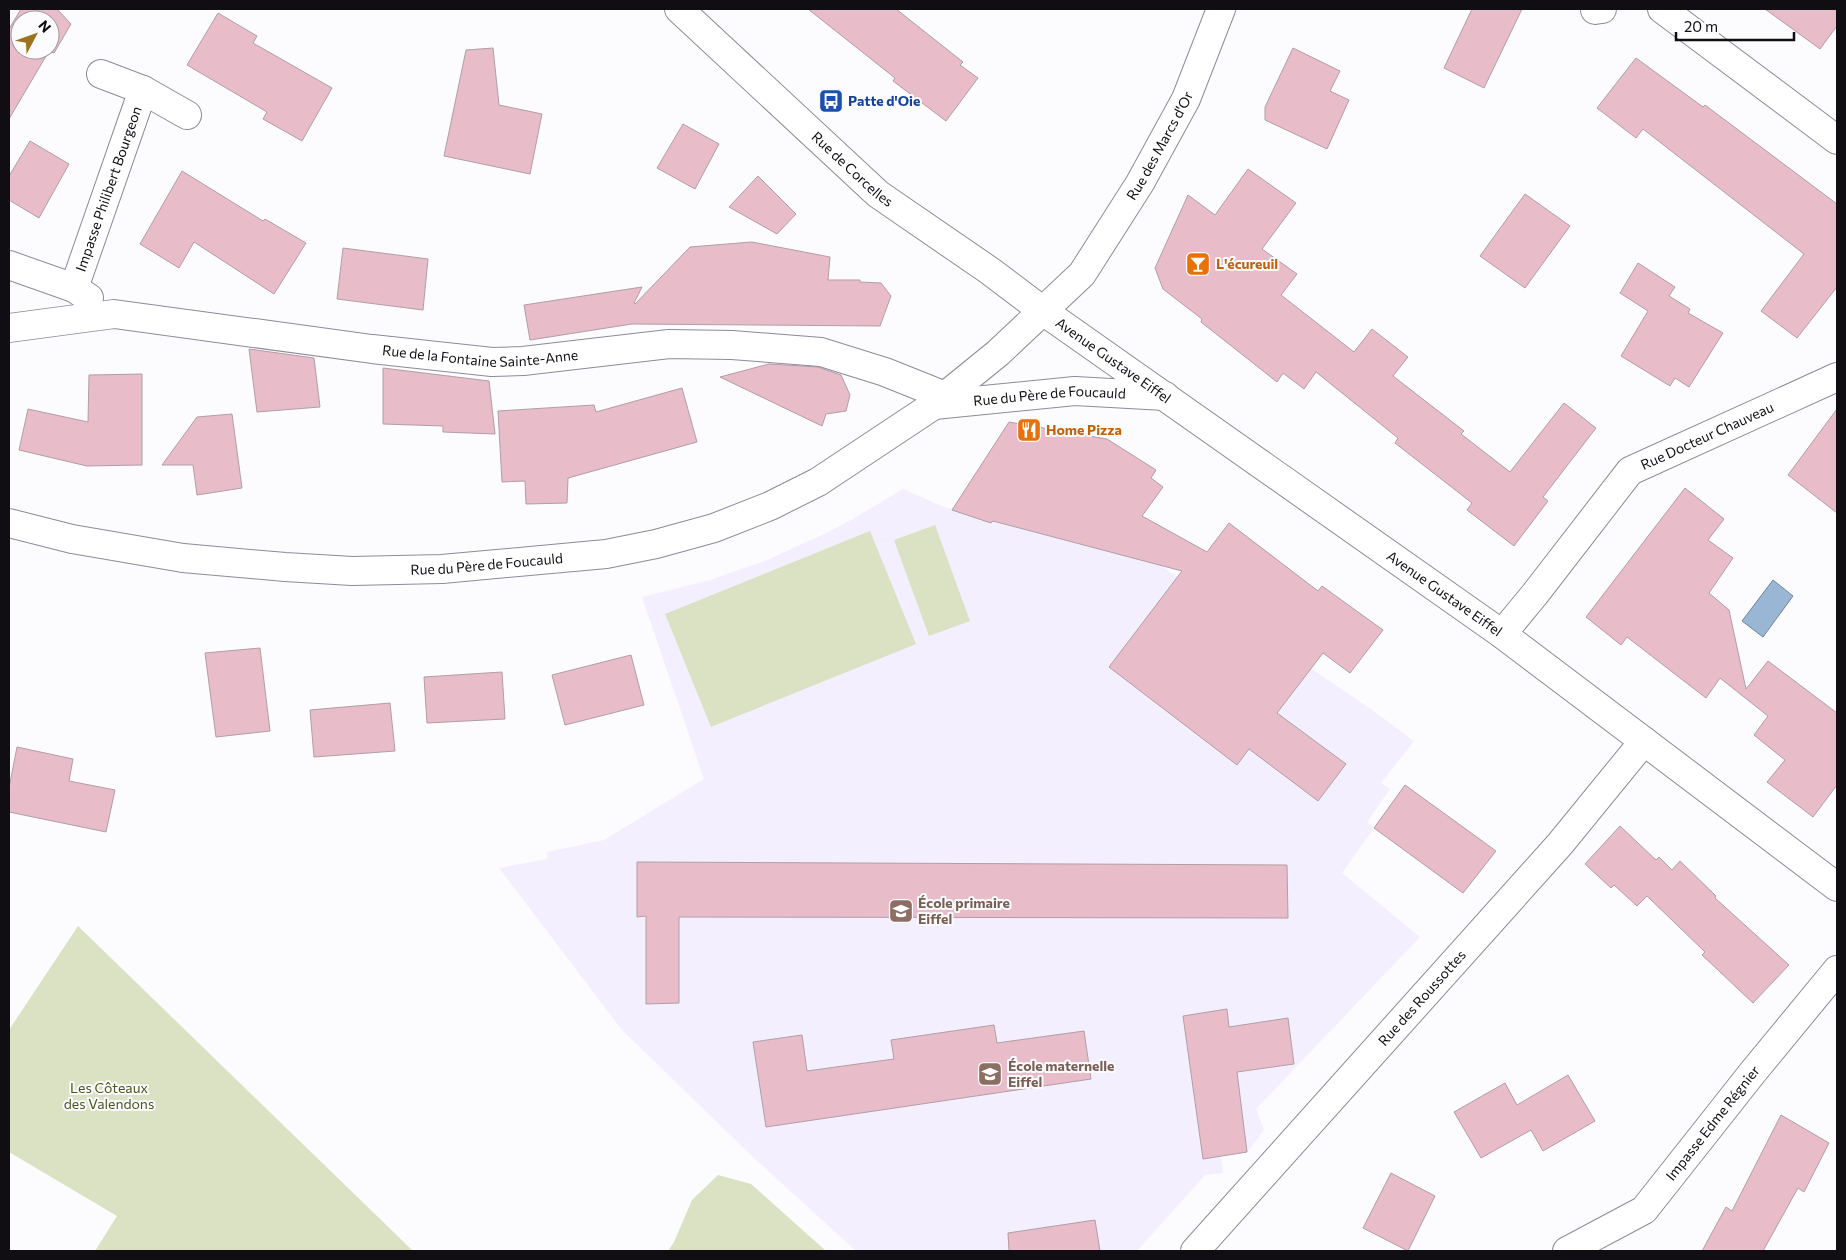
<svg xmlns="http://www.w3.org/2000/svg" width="1846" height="1260" font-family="Commissioner,sans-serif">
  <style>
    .built { fill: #f3effe }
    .green { fill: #dae2c3 }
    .water { fill: #9ab6d5; stroke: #71849b }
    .building { fill: #e9bcca; stroke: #b19ea4; fill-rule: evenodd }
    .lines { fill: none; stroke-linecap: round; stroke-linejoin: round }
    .minor-casing { stroke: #8e8a9a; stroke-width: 30 }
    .secondary-casing { stroke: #8e8a9a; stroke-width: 30 }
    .minor { stroke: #fff; stroke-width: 28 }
    .secondary { stroke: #fff; stroke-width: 28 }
    .labels { text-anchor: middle; stroke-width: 4; stroke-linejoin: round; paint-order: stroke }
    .transit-label { font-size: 14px; font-weight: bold; fill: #164399; stroke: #fcfbfe; text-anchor: start }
    .street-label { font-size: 14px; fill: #100e13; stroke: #fcfbfe }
    .food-label { font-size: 14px; font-weight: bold; fill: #c56008; stroke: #fcfbfe; text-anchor: start }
    .education-label { font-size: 14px; font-weight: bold; fill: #785e54; stroke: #fcfbfe; text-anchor: start }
    .park-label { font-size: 14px; fill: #4b561b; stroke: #fcfbfe }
  </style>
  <rect width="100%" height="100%" fill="#fcfbfe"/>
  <path class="built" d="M 903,489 L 937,504 L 991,523 L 993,521 L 1160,565 L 1375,712 L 1414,741 L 1381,783 L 1390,789 L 1367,822 L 1374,828 L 1342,873 L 1420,937 L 1256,1109 L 1264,1130 L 1247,1153 L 1221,1156 L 1223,1173 L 1205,1175 L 1137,1251 L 856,1251 L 754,1158 L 622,1030 L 499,868 L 547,859 L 547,852 L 604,840 L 704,779 L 642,597 L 710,580 L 765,561 L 822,535 L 853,519 Z"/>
  <path class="green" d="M 935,525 L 970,621 L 929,636 L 894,540 Z
    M 870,531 L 916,644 L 711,727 L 665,614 Z
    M 78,926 L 413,1251 L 95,1251 L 117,1216 L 9,1152 L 9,1030 Z
    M 718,1175 L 751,1184 L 826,1251 L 668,1251 L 674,1242 L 692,1200 Z"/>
  <path class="water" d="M 1773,580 L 1793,596 L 1763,637 L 1742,621 Z"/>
  <path class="building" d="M 21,9 L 57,9 L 71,24 L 54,53 L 49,51 L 9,119 L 9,29 ZM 20,20 L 50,20 L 50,50 L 20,50 Z
    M 808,9 L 896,9 L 963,62 L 960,65 L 978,78 L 946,121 L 893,81 L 895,78 Z
    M 1472,9 L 1522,9 L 1484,88 L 1444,68 Z
    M 1765,9 L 1837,9 L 1837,26 L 1820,49 Z
    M 218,13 L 257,36 L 253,43 L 332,88 L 302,141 L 263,119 L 267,112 L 187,65 Z
    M 493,48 L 499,105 L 542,114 L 530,174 L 444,156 L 466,50 Z
    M 1293,48 L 1340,71 L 1330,91 L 1349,100 L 1327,149 L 1265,120 L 1265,107 Z
    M 1636,58 L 1703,107 L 1705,105 L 1837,204 L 1837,287 L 1797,338 L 1761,311 L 1804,254 L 1643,129 L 1636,138 L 1597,108 Z
    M 683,124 L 719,144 L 695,189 L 657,168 Z
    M 30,141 L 69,164 L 39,218 L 9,200 L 9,176 Z
    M 1248,169 L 1296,203 L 1262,249 L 1297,274 L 1281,295 L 1354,352 L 1372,329 L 1408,357 L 1393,376 L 1464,431 L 1461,434 L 1510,472 L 1564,403 L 1596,428 L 1543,497 L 1548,501 L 1514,546 L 1467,510 L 1472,503 L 1395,443 L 1398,438 L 1316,372 L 1304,389 L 1283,373 L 1277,382 L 1201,322 L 1202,319 L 1163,289 L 1155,268 L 1188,195 L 1215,215 Z
    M 182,171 L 263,221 L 265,219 L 306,243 L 274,294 L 194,242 L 179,268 L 140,244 Z
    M 758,176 L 796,214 L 777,234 L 729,207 Z
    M 1525,194 L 1570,226 L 1525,288 L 1480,256 Z
    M 752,242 L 830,257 L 828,280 L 860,280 L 860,282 L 881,283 L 891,296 L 880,326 L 632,324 L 530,340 L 524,305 L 642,287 L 634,303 L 635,304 L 690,247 Z
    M 343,248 L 428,259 L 423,310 L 337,299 Z
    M 1638,263 L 1675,287 L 1669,296 L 1690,309 L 1688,313 L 1723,333 L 1689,387 L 1675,378 L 1670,386 L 1621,356 L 1648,311 L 1620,293 Z
    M 249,349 L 314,358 L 320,407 L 257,412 Z
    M 769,364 L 818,367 L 841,375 L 850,395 L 846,411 L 826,414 L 822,426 L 720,377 Z
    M 383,368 L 489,381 L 495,434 L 443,432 L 443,426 L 383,424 Z
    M 142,374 L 142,465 L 87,466 L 19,450 L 28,409 L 88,422 L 89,375 Z
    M 682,388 L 697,442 L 568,478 L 567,503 L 526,504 L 525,481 L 502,482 L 498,411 L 594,405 L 596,412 Z
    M 1837,409 L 1837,513 L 1788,475 Z
    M 232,414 L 242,488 L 197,495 L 193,465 L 162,465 L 197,417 Z
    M 1009,422 L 1107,439 L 1156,470 L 1151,478 L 1163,487 L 1142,516 L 1207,552 L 1229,523 L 1318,591 L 1322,586 L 1383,630 L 1350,673 L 1323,653 L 1277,713 L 1346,764 L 1318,801 L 1249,749 L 1237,765 L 1109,667 L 1182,571 L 993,521 L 991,523 L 952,510 Z
    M 1685,488 L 1724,519 L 1708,540 L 1733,558 L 1709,593 L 1729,610 L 1746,689 L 1768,661 L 1837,713 L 1837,785 L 1813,817 L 1767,782 L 1785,760 L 1754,735 L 1768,716 L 1720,678 L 1706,698 L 1627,637 L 1621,645 L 1586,617 Z
    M 260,648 L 270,731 L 216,737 L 205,653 Z
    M 631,655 L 644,705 L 565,725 L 552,675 Z
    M 502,672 L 505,719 L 427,723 L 424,677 Z
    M 390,703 L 395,751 L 314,757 L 310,710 Z
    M 17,747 L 73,759 L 69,781 L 115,790 L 106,832 L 9,812 L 9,788 Z
    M 1405,785 L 1496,851 L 1463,893 L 1374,828 Z
    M 1620,826 L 1656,860 L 1659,857 L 1672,870 L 1680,861 L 1716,896 L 1715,898 L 1789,965 L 1753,1003 L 1702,955 L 1705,952 L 1647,896 L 1637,906 L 1614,885 L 1611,888 L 1585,864 Z
    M 637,862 L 1287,865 L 1288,918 L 679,917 L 679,1003 L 646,1004 L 646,916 L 637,917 Z
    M 1227,1009 L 1229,1027 L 1288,1018 L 1294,1064 L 1237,1072 L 1247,1152 L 1203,1159 L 1183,1016 Z
    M 994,1025 L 997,1043 L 1084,1031 L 1091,1079 L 766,1127 L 753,1042 L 802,1035 L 807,1071 L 894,1059 L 891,1040 Z
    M 1568,1075 L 1595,1121 L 1543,1151 L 1531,1130 L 1481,1158 L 1454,1112 L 1505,1083 L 1517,1105 Z
    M 1781,1115 L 1829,1143 L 1804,1192 L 1798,1188 L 1763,1251 L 1702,1251 L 1726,1207 L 1732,1211 Z
    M 1391,1173 L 1435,1196 L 1408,1251 L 1363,1228 Z
    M 1095,1220 L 1100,1251 L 1009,1251 L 1008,1233 Z"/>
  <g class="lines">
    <defs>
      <g id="minor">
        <path d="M 1662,9 L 1837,140"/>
        <path d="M 1595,10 L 1602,9"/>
        <path d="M 101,74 L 143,90"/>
        <path d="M 9,265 L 74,288 L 89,298"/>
        <path id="s1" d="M 74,288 L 143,90 L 187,115"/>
        <path id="s2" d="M 9,328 L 114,314 L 372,349 L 492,362 L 523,361 L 669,344 L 732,345 L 821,352 L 885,372 L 945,396"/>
        <path id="s3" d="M 934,405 L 1075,391 L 1165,396"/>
        <path id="s4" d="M 9,523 L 72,539 L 183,558 L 285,567 L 352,571 L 442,569 L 606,554 L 656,544 L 714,528 L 770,506 L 818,482 L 934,405 L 998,353 L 1082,274 L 1140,183 L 1186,99 L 1221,9"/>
        <path id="s5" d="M 1502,634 L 1535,594 L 1630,471 L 1837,377"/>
        <path id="s6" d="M 1195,1251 L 1560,844 L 1644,741"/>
        <path id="s7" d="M 1567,1251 L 1644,1210 L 1753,1072 L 1837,970"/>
      </g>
      <g id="secondary">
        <path id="s8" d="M 679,9 L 878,194 L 990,271 L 1043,311 L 1502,634 L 1837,887"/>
      </g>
    </defs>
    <use href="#minor" class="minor-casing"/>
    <use href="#secondary" class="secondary-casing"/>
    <use href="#minor" class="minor"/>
    <use href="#secondary" class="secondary"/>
  </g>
  <defs>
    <symbol id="bus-square" viewBox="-11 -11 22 22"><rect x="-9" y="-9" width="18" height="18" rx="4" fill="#1a4fb4" stroke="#fcfbfe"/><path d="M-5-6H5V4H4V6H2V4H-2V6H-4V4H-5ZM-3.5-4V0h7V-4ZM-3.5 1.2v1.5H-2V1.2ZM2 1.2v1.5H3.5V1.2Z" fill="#fff"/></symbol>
    <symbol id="bar-square" viewBox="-11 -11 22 22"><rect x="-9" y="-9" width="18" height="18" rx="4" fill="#e8710a" stroke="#fcfbfe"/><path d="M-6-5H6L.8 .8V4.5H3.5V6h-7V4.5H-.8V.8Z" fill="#fff"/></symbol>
    <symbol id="restaurant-square" viewBox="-11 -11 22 22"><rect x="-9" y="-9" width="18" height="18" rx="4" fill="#e8710a" stroke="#fcfbfe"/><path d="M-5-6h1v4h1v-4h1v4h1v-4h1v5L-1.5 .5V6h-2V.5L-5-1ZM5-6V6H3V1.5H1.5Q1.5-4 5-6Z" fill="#fff"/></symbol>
    <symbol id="school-square" viewBox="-11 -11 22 22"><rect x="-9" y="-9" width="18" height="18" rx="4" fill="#8d6e63" stroke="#fcfbfe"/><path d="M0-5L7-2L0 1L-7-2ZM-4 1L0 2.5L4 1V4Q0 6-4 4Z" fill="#fff"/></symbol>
  </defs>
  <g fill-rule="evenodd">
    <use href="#bus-square" x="817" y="87" width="28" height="28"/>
    <use href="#bar-square" x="1184" y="250" width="28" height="28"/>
    <use href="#restaurant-square" x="1015" y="416" width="28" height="28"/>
    <use href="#school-square" x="887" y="897" width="28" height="28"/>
    <use href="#school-square" x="976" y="1060" width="28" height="28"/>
  </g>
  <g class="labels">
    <g class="transit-label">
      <text x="848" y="106">Patte d'Oie</text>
    </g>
    <g class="street-label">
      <text dy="5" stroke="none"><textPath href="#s4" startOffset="1314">Rue des Marcs d'Or</textPath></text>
      <text dy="5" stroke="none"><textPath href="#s8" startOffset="236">Rue de Corcelles</textPath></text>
      <text dy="5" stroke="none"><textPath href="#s1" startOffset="105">Impasse Philibert Bourgeon</textPath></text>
      <text dy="5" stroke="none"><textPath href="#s2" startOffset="475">Rue de la Fontaine Sainte-Anne</textPath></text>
      <text dy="5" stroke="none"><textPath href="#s8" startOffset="560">Avenue Gustave Eiffel</textPath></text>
      <text dy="5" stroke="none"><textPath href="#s3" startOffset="116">Rue du Père de Foucauld</textPath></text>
      <text dy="5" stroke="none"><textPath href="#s5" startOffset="292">Rue Docteur Chauveau</textPath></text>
      <text dy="5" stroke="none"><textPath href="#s4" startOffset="482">Rue du Père de Foucauld</textPath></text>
      <text dy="5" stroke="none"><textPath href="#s8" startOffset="965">Avenue Gustave Eiffel</textPath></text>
      <text dy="5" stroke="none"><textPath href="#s6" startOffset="340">Rue des Roussottes</textPath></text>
      <text dy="5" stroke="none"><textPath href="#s7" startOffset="198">Impasse Edme Régnier</textPath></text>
    </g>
    <g class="food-label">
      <text x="1216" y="269">L'écureuil</text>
      <text x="1046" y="435">Home Pizza</text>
    </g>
    <g class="education-label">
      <text x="918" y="908">École primaire<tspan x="918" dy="16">Eiffel</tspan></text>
      <text x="1008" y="1071">École maternelle<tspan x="1008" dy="16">Eiffel</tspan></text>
    </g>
    <g class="park-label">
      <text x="109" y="1093">Les Côteaux<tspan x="109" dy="16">des Valendons</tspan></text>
    </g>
  </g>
  <rect width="1846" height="1260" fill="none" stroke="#100e13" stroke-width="20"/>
  <g transform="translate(35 35) rotate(49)"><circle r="24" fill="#fcfbfe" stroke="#9e9ca0"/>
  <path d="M0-4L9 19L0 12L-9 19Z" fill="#9c7321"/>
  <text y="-8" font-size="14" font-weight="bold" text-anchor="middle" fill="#100e13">N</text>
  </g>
  <path d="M1676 32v8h118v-8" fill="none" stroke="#100e13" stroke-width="2.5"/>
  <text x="1684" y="32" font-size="15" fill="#100e13" stroke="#fcfbfe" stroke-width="4" paint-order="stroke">20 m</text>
</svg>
